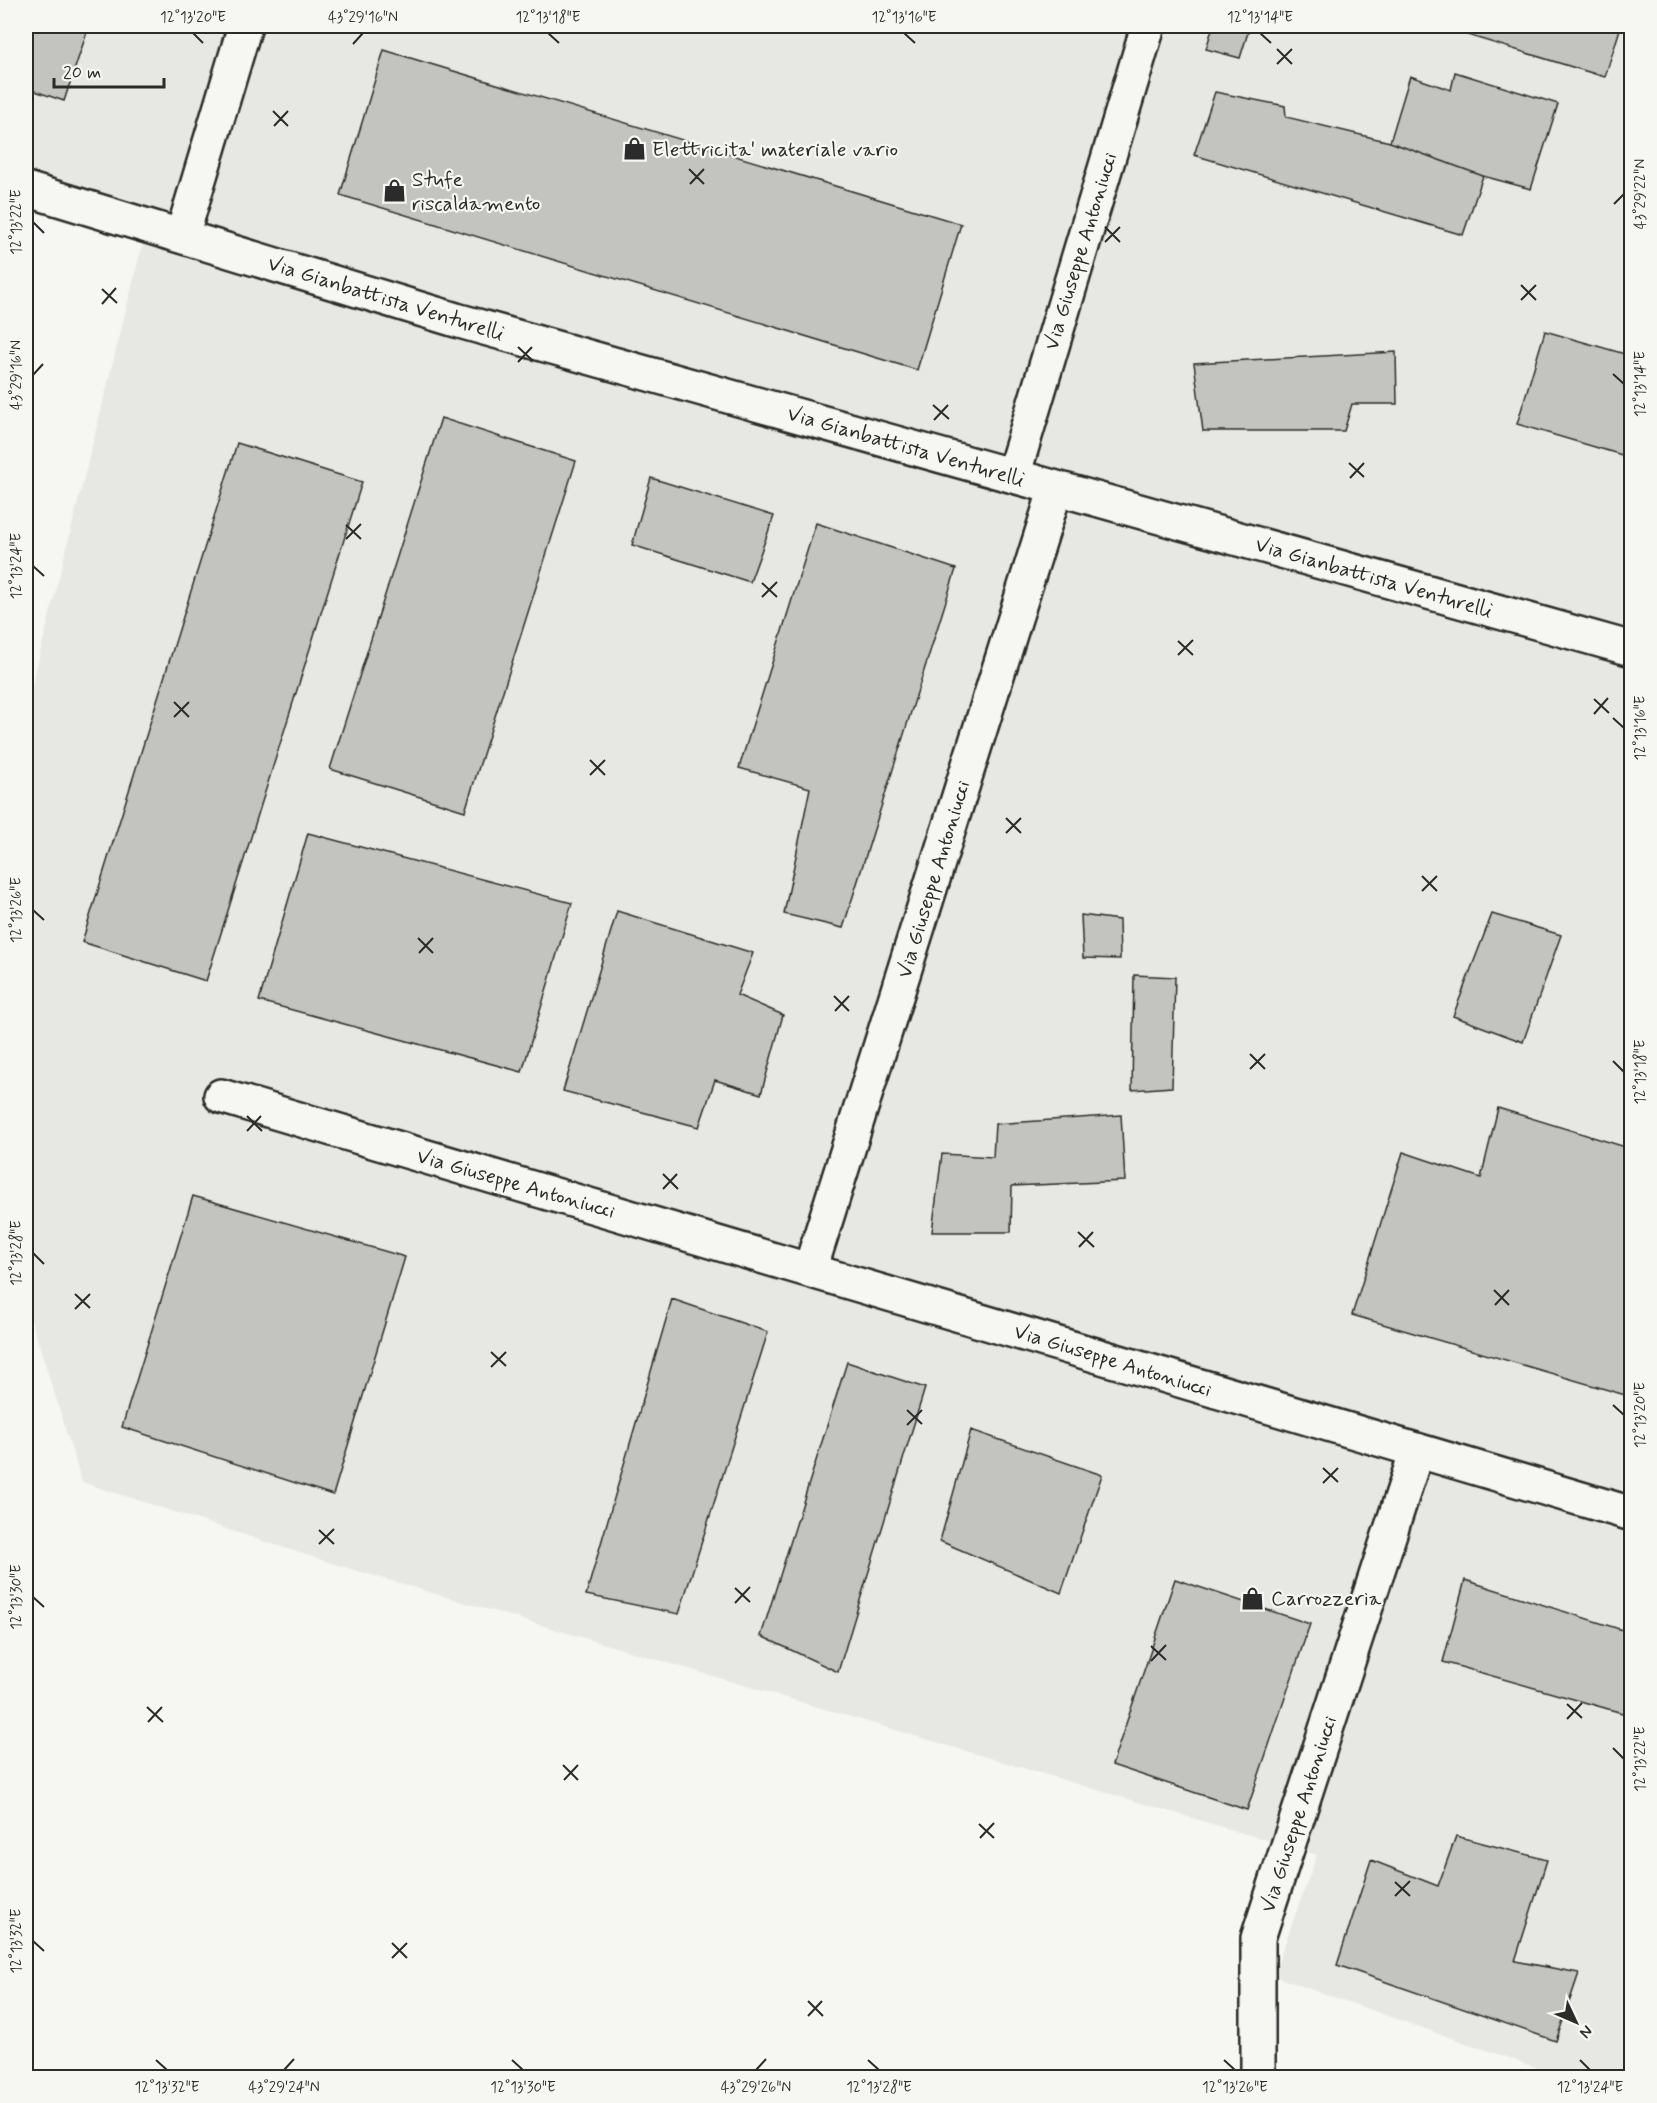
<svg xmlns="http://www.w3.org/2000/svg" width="1657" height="2103" font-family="Mynerve,sans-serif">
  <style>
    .built { fill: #e7e7e3 }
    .building { fill: #c3c3c0; stroke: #2b2b2b; stroke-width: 1.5 }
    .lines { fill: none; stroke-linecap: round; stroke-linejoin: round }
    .minor-casing { stroke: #2b2b2b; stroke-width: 38 }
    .minor { stroke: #f6f6f2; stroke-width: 33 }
    .ticks { fill: none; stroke: #2b2b2b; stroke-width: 2 }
    .labels { text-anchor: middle; stroke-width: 4.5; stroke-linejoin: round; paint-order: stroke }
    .poi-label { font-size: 21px; fill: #2b2b2b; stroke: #f6f6f2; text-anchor: start }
    .street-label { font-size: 21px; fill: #2b2b2b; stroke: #f6f6f2 }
    .neatline { fill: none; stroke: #2b2b2b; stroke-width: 2 }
    .ticks-label { font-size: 15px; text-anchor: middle; fill: #2b2b2b }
  </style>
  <rect width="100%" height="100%" fill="#f6f6f2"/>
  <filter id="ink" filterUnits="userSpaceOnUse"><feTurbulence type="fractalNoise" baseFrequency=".0167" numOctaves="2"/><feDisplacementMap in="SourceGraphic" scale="12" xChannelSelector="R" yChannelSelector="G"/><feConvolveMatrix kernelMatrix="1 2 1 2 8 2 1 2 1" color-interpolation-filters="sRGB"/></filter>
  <g filter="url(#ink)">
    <path class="built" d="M 26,26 L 1631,26 L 1631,2077 L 1564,2077 L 1273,1976 L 1317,1855 L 331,1563 L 82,1482 L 26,1303 L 26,710 L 151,210 L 26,173 Z"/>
    <path class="building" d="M 26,26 L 89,26 L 64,101 L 26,88 Z
      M 1213,26 L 1250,26 L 1240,58 L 1206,49 Z
      M 1438,26 L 1621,26 L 1605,77 Z
      M 384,50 L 961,224 L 917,370 L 340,195 Z
      M 1455,72 L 1558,104 L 1531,189 L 1483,176 L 1390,142 L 1410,76 L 1451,90 Z
      M 1215,92 L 1285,106 L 1286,117 L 1390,142 L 1483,176 L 1463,235 L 1194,155 Z
      M 1545,331 L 1632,356 L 1632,458 L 1517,424 Z
      M 1396,352 L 1397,404 L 1352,404 L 1344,431 L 1203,431 L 1194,363 Z
      M 441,418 L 576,461 L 465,811 L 330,769 Z
      M 237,443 L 362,482 L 206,981 L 82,942 Z
      M 651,478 L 774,516 L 750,582 L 632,545 Z
      M 816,523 L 956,569 L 843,928 L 784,914 L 810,788 L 739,768 Z
      M 308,833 L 572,903 L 522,1072 L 259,1001 Z
      M 617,911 L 753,953 L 737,995 L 783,1015 L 761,1094 L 715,1080 L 699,1127 L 563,1091 Z
      M 1492,914 L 1561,935 L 1523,1042 L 1453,1016 Z
      M 1081,915 L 1119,920 L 1120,959 L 1083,958 Z
      M 1134,975 L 1175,977 L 1172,1087 L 1132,1090 Z
      M 1498,1108 L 1632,1149 L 1632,1397 L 1352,1315 L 1403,1152 L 1481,1178 Z
      M 1121,1115 L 1125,1181 L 1012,1186 L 1011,1232 L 932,1232 L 942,1154 L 993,1157 L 995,1124 Z
      M 193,1196 L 405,1257 L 333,1495 L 122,1427 Z
      M 672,1299 L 768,1332 L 679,1614 L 586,1595 Z
      M 847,1362 L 925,1388 L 838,1672 L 761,1636 Z
      M 971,1430 L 1102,1475 L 1061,1593 L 940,1541 Z
      M 1175,1579 L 1310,1624 L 1247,1810 L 1112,1765 Z
      M 1465,1580 L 1632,1633 L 1632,1698 L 1626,1714 L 1443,1662 Z
      M 1456,1836 L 1547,1860 L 1515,1961 L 1579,1973 L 1556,2041 L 1337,1965 L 1371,1860 L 1438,1886 Z"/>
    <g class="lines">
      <defs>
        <path id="minor" d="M 26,189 L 456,320 L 1632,649
          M 182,236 L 245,26
          M 1013,476 L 1148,26
          M 221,1096 L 1632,1514
          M 810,1270 L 1056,488
          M 1258,2078 L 1258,1938 L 1417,1450"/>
      </defs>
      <use href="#minor" class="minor-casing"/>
      <use href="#minor" class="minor"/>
    </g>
  </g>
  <path class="ticks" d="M 193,33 L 203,43M 548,33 L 559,43M 904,33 L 915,43M 1260,33 L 1271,43M 353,44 L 363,33M 1277,49 L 1292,64M 1277,64 L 1292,49M 273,111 L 288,126M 274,126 L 288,111M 689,169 L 704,184M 690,184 L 704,169M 1614,204 L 1624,194M 33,222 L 44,233M 1105,227 L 1120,242M 1105,242 L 1120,227M 1521,285 L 1536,300M 102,289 L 117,303M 1521,300 L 1536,285M 102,304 L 116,288M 518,347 L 533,361M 518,362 L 532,347M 1613,374 L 1624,384M 33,375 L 43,364M 933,405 L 949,419M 934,420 L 948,405M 1349,463 L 1364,477M 1350,478 L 1364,463M 346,525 L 361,539M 346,539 L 361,524M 33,566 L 44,576M 762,583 L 777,597M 762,597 L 777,582M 1178,641 L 1193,655M 1178,655 L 1193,640M 1594,699 L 1609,713M 174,702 L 189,717M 1594,714 L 1608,698M 174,717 L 189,702M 1613,718 L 1624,728M 590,760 L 605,775M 590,775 L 605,760M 1006,818 L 1021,833M 1006,833 L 1021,818M 1422,876 L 1437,891M 1422,891 L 1437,876M 33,910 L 44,920M 418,938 L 433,953M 419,953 L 433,938M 834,996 L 849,1011M 835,1011 L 849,996M 1250,1054 L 1265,1069M 1613,1061 L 1624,1072M 1250,1069 L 1265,1054M 247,1116 L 262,1131M 247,1131 L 261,1116M 663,1174 L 678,1189M 663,1189 L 677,1174M 1078,1232 L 1094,1247M 1079,1247 L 1093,1232M 33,1253 L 44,1264M 1494,1290 L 1509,1305M 75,1294 L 90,1308M 1495,1305 L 1509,1290M 75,1309 L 90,1294M 491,1352 L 506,1366M 491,1367 L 506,1352M 1613,1405 L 1624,1415M 907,1410 L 922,1424M 907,1425 L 922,1410M 1323,1468 L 1338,1482M 1323,1483 L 1338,1468M 319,1530 L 334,1544M 319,1544 L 334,1529M 735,1588 L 750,1602M 33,1597 L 44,1607M 735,1603 L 750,1587M 1151,1646 L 1166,1660M 1151,1661 L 1166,1645M 1567,1704 L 1582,1718M 147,1707 L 163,1722M 1567,1719 L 1582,1703M 148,1722 L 162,1707M 1613,1748 L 1624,1759M 563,1765 L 578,1780M 564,1780 L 578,1765M 979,1824 L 994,1838M 980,1838 L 994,1823M 1395,1882 L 1410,1896M 1395,1896 L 1410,1881M 33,1941 L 44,1951M 392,1943 L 407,1958M 392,1958 L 407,1943M 808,2001 L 823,2016M 808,2016 L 822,2001M 156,2060 L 167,2070M 512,2060 L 523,2070M 868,2060 L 879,2070M 1224,2060 L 1235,2070M 1580,2060 L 1590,2070M 284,2070 L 294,2059M 756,2070 L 766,2059"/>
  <defs>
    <symbol id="shop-bare" viewBox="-9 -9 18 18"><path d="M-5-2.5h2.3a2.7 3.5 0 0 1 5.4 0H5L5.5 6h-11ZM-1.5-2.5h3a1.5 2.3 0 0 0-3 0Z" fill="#2b2b2b" stroke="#f6f6f2" stroke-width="2.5" paint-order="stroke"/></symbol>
  </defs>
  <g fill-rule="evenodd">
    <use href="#shop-bare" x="618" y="132" width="33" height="33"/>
    <use href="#shop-bare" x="378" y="174" width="33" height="33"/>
    <use href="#shop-bare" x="1236" y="1582" width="33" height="33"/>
  </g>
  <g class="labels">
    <g class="poi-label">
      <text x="652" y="156">Elettricita' materiale vario</text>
      <text x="412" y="186">Stufe<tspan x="412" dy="24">riscaldamento</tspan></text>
      <text x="1271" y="1605">Carrozzeria</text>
    </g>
    <g class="street-label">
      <text transform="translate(1080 251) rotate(-73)" y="7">Via Giuseppe Antoniucci</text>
      <text transform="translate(386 298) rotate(17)" y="7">Via Gianbattista Venturelli</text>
      <text transform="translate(906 446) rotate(16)" y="7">Via Gianbattista Venturelli</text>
      <text transform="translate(1374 577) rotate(16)" y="7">Via Gianbattista Venturelli</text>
      <text transform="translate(933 879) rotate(-73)" y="7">Via Giuseppe Antoniucci</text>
      <text transform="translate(516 1183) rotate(16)" y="7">Via Giuseppe Antoniucci</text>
      <text transform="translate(1113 1360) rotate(17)" y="7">Via Giuseppe Antoniucci</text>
      <text transform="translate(1298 1814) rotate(-72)" y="7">Via Giuseppe Antoniucci</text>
    </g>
  </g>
  <rect width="1657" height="2103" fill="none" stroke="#f6f6f2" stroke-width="66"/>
  <g transform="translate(1576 2022) rotate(134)" stroke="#f6f6f2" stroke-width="4.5" paint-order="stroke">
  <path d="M0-4.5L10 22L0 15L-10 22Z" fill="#2b2b2b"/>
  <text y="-9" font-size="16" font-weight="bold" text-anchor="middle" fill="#2b2b2b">N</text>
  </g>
  <path d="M54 78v9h110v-9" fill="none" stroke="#2b2b2b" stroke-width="3"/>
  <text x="63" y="78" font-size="18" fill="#2b2b2b" stroke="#f6f6f2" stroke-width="4.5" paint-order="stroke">20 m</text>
  <rect x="33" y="33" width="1591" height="2037" class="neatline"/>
  <g class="ticks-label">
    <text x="193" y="22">12°13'20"E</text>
    <text x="363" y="22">43°29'16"N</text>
    <text x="548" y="22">12°13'18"E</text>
    <text x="904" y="22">12°13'16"E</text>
    <text x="1260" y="22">12°13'14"E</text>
    <text transform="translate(1640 194) rotate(-90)" y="5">43°29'22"N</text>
    <text transform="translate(16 222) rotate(-90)" y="5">12°13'22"E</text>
    <text transform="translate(16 375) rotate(-90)" y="5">43°29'16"N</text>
    <text transform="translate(1640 384) rotate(-90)" y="5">12°13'14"E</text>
    <text transform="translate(16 566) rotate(-90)" y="5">12°13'24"E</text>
    <text transform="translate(1640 728) rotate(-90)" y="5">12°13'16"E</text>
    <text transform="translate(16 910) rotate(-90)" y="5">12°13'26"E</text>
    <text transform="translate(1640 1072) rotate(-90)" y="5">12°13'18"E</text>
    <text transform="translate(16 1253) rotate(-90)" y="5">12°13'28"E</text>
    <text transform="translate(1640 1415) rotate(-90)" y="5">12°13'20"E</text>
    <text transform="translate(16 1597) rotate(-90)" y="5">12°13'30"E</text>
    <text transform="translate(1640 1759) rotate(-90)" y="5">12°13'22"E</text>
    <text transform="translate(16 1941) rotate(-90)" y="5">12°13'32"E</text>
    <text x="167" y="2092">12°13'32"E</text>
    <text x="284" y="2092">43°29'24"N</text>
    <text x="523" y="2092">12°13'30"E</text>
    <text x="756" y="2092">43°29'26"N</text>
    <text x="879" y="2092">12°13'28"E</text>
    <text x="1235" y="2092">12°13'26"E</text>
    <text x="1590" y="2092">12°13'24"E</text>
  </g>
</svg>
